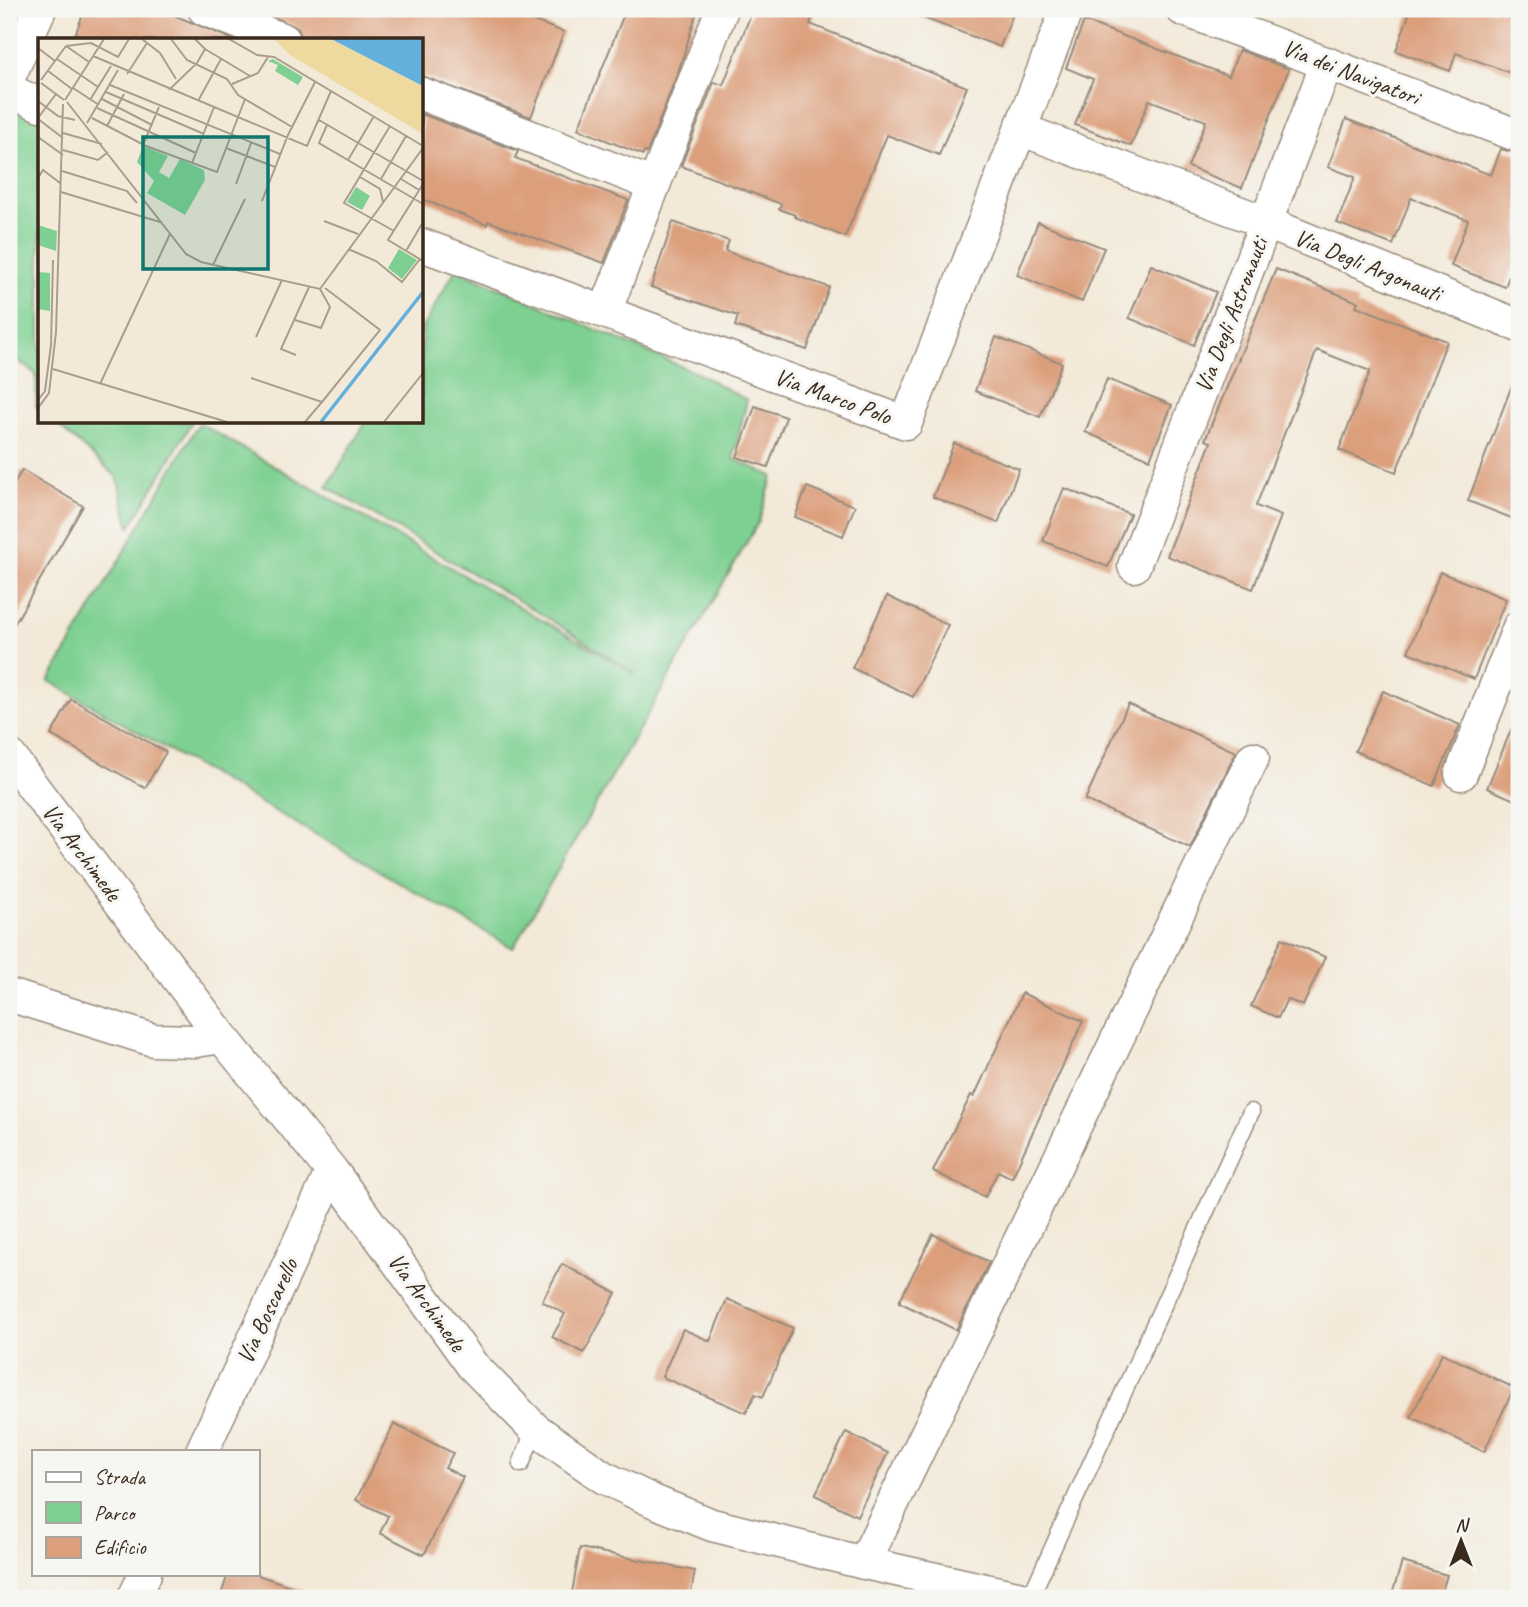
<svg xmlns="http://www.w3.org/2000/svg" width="1528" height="1607" font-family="Caveat,sans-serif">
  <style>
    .green { fill: #7ed092; stroke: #5c7d58; stroke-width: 2 }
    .building { fill: #dc9f7b }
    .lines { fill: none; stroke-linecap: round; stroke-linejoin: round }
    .service-casing { stroke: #978a7b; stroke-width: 19 }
    .minor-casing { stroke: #978a7b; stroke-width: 35 }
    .service { stroke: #fff; stroke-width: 16 }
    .minor { stroke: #fff; stroke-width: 32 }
    .labels { text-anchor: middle; stroke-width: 6; stroke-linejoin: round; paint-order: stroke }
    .street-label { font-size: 24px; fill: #3b2a1e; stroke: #f6f6f2 }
    .inset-river { fill: none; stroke: #64b0dd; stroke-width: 3.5 }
    .inset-road { fill: none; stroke: #a99d8e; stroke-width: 2 }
    .view { fill: #0f766e; fill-opacity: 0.15; stroke: #0f766e; stroke-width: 3.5 }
    .inset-edge { fill: none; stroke: #3b2a1e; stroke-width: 3.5 }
  </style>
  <rect width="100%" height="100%" fill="#f6f6f2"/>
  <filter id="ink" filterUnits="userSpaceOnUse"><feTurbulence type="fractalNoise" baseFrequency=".0143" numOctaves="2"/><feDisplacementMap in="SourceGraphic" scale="14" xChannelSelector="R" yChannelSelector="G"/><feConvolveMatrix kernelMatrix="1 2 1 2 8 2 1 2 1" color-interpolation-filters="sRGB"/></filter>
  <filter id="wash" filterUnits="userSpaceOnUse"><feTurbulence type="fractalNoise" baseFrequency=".00686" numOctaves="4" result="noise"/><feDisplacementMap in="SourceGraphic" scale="28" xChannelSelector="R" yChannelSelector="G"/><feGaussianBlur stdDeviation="1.57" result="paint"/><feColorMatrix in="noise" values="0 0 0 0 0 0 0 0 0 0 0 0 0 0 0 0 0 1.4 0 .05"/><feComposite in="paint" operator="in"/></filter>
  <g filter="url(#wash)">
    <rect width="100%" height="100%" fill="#f3e9d8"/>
    <path class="green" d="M 9,107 L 40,119 L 40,410 L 36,406 L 36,374 L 9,354 Z
      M 456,269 L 701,375 L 747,400 L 733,459 L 773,476 L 759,521 L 513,948 L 49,681 L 199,423 L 636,674 L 546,617 L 327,487 L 366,422 L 422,422 L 422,328 Z
      M 54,422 L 192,422 L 130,527 L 117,477 Z"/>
    <g id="blocks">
      <path class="building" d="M 85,9 L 159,9 L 234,40 L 73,40 Z
        M 273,9 L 501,9 L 564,32 L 531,117 L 422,76 L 422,40 L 302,40 L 298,28 L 270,15 Z
        M 626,9 L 698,9 L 679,69 L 647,153 L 644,152 L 643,155 L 578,129 Z
        M 753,9 L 816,9 L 810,24 L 967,87 L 939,155 L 887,135 L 845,237 L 795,217 L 795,215 L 779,209 L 781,204 L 681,166 L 714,82 L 723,85 Z
        M 906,9 L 1015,9 L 1000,47 L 905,11 Z
        M 1411,9 L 1519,9 L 1519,76 L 1456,53 L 1450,71 L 1396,51 Z
        M 1084,21 L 1229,76 L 1239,50 L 1289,69 L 1242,188 L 1188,167 L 1206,121 L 1149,100 L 1131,146 L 1075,125 L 1093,79 L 1066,68 Z
        M 422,114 L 518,151 L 515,158 L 628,200 L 604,263 L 488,221 L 487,225 L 422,199 Z
        M 1346,119 L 1491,175 L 1501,149 L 1519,154 L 1519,250 L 1505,287 L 1451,266 L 1468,220 L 1411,198 L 1393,245 L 1337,223 L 1355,177 L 1328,167 Z
        M 673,222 L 729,241 L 725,251 L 829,287 L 807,350 L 735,326 L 738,316 L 651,287 Z
        M 1038,222 L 1104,248 L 1082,302 L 1017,275 Z
        M 1151,265 L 1216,292 L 1194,345 L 1129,318 Z
        M 1276,269 L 1358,302 L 1356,306 L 1447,341 L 1396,472 L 1339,450 L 1370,371 L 1317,350 L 1256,506 L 1281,516 L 1253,589 L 1167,556 L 1211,442 L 1205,440 Z
        M 996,337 L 1062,363 L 1040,417 L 975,391 Z
        M 1517,372 L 1519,372 L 1519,521 L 1468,501 Z
        M 1107,379 L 1172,405 L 1150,459 L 1085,432 Z
        M 755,406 L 786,417 L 768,467 L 737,457 Z
        M 954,443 L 1019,469 L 998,523 L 933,497 Z
        M 22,470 L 83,506 L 9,633 L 9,493 Z
        M 807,487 L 855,506 L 843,536 L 795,517 Z
        M 1064,488 L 1130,514 L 1108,567 L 1043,541 Z
        M 1440,572 L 1506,599 L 1474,679 L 1408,652 Z
        M 887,596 L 948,625 L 913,697 L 852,668 Z
        M 1383,691 L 1460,725 L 1434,786 L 1355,751 Z
        M 71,699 L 166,752 L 145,788 L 51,735 Z
        M 1128,704 L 1236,752 L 1190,847 L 1085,800 Z
        M 1519,711 L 1519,802 L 1487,788 Z
        M 1282,938 L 1325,957 L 1303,1006 L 1287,999 L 1278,1018 L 1251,1006 Z
        M 1022,993 L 1083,1021 L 1012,1178 L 998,1171 L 985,1197 L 933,1171 L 971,1095 L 974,1097 Z
        M 933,1234 L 989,1262 L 956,1330 L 899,1302 Z
        M 562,1264 L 616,1293 L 584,1353 L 552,1337 L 565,1314 L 542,1301 Z
        M 727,1299 L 793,1328 L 763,1397 L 755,1394 L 746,1413 L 662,1377 L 683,1329 L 710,1341 Z
        M 1442,1353 L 1514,1388 L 1484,1452 L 1411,1417 Z
        M 394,1424 L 453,1453 L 445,1468 L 463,1477 L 424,1555 L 380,1533 L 388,1516 L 356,1500 Z
        M 846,1432 L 888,1453 L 857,1516 L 815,1495 Z
        M 580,1548 L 695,1571 L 690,1598 L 571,1598 Z
        M 1402,1562 L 1447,1575 L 1440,1598 L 1391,1598 Z
        M 228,1574 L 255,1574 L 314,1594 L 314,1598 L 220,1598 Z"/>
    </g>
  </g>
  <g filter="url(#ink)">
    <use href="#blocks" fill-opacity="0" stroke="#978a7b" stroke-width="2"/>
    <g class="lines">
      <defs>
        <path id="service" d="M 521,1464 L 535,1429
          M 1030,1598 L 1251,1112"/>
        <path id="minor" d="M 204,9 L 284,40
          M 1182,9 L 1519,136
          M 9,77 L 40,9
          M 9,90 L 40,105
          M 422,94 L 654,185
          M 1020,129 L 1267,223 L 1519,326
          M 422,245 L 906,423 L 1067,9
          M 605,312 L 722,9
          M 1134,566 L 1327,63
          M 9,755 L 222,1037 L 332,1171 L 472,1365 L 535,1429 L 603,1477 L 653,1501 L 712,1525 L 864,1563 L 1022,1598
          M 1461,774 L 1519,627
          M 9,995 L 153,1040 L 196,1041 L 222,1037
          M 202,1451 L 332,1171
          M 864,1563 L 1253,758
          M 134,1598 L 145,1574"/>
      </defs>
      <use href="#service" class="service-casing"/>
      <use href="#minor" class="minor-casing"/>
      <use href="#service" class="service"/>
      <use href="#minor" class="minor"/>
    </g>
  </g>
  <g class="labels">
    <g class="street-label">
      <text transform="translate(1351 72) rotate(21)" y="8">Via dei Navigatori</text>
      <text transform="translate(1368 265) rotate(22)" y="8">Via Degli Argonauti</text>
      <text transform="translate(1231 315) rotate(-69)" y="8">Via Degli Astronauti</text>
      <text transform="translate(833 396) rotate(20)" y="8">Via Marco Polo</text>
      <text transform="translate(82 852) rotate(53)" y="8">Via Archimede</text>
      <text transform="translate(427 1302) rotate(54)" y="8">Via Archimede</text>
      <text transform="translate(267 1311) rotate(-65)" y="8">Via Boscarello</text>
    </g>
  </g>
  <g transform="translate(38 38)">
    <rect width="385" height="385" fill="#f3e9d8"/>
    <path d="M 235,21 L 265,39 L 260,47 L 237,33 L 240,27 L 230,23 ZM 105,108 L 130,118 L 121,134 L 131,140 L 142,121 L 166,132 L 167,142 L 147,177 L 109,155 L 116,143 L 99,124 ZM 318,149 L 332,158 L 324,172 L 309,164 ZM 0,187 L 19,193 L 18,213 L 0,207 ZM 361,211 L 379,222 L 364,241 L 350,230 ZM 0,234 L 12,235 L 12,273 L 0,271 Z" fill="#7ed092"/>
    <path d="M 236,1 L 293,1 L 385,48 L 385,96 L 252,17 Z" fill="#eeda9e"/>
    <path d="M 293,1 L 385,1 L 385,48 Z" fill="#64b0dd"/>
    <path class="inset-river" d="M 283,384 L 385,254"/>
    <path class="inset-road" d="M 104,1 L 122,15 L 138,41M 133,1 L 149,22 L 189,41 L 200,57 L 254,89M 191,1 L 219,17 L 236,19 L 385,108M 28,8 L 53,5 L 80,19 L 91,1M 28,8 L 51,24M 0,10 L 17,23M 167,11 L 212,38M 55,18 L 269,108 L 293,53M 19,21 L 60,49M 10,33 L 34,51M 89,36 L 109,5M 3,42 L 28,8M 3,45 L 26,62M 194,46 L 220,35 L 230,19M 72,47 L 242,116M 35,50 L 61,67M 131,52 L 159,25 L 167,11 L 157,1M 68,54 L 166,96M 64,61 L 114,87M 27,62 L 66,1M 52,62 L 73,28M 0,63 L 20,78 L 37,82M 160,63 L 183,21M 29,64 L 148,216 L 163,224 L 282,251 L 385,110M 59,70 L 158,115M 0,80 L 18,56M 54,80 L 108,108 L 179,134 L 207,61M 0,81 L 25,100M 281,82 L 385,143M 49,85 L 80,32M 289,87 L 281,105 L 385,166M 69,88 L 86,56M 352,88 L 306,165 L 356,193M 25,95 L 64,106M 0,99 L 25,117M 105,107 L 121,69M 188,110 L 237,129M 25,112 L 60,122 L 70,114M 310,122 L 336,78M 154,125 L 176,69M 24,133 L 89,153 L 99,165M 322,139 L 342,151 L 345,164M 0,140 L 5,132 L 22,145M 343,141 L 368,98M 363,141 L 381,152M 198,146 L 213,105M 385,146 L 350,202 L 385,223M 23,154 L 122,184M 224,163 L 250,97 L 277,44M 286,183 L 320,196M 310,211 L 338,223 L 364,244 L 382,221M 368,213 L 385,184M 175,227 L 207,161M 257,282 L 283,290 L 292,269 L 282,251M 218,299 L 244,242M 258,317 L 243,311 L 271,249M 15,331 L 189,384M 213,340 L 284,364 L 267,384M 62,346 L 132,196M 0,362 L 7,353 L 13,307 L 15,222M 284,364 L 342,292 L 287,250M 0,370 L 11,355 L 18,294 L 25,66M 346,384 L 385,335"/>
    <path class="view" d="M 105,99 L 230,99 L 230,231 L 105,231 Z"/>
    <rect width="385" height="385" class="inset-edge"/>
  </g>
  <rect width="1528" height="1607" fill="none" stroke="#f6f6f2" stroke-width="35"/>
  <rect x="32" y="1450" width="228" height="126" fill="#f6f6f2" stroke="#aba49d" stroke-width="2"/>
  <rect x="46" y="1472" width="35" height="10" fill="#ffffff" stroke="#aba49d" stroke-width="2"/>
  <text x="94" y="1484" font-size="21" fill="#3b2a1e">Strada</text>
  <rect x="46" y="1502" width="35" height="21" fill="#7ed092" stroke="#aba49d" stroke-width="2"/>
  <text x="94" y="1520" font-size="21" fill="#3b2a1e">Parco</text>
  <rect x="46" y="1537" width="35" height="21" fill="#dc9f7b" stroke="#aba49d" stroke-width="2"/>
  <text x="94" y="1554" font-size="21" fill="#3b2a1e">Edificio</text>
  <g transform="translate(1461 1541)" stroke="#f6f6f2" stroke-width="5" paint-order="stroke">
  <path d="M0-5L12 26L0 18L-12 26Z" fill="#3b2a1e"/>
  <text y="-10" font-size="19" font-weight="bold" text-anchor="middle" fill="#3b2a1e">N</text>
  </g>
</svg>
